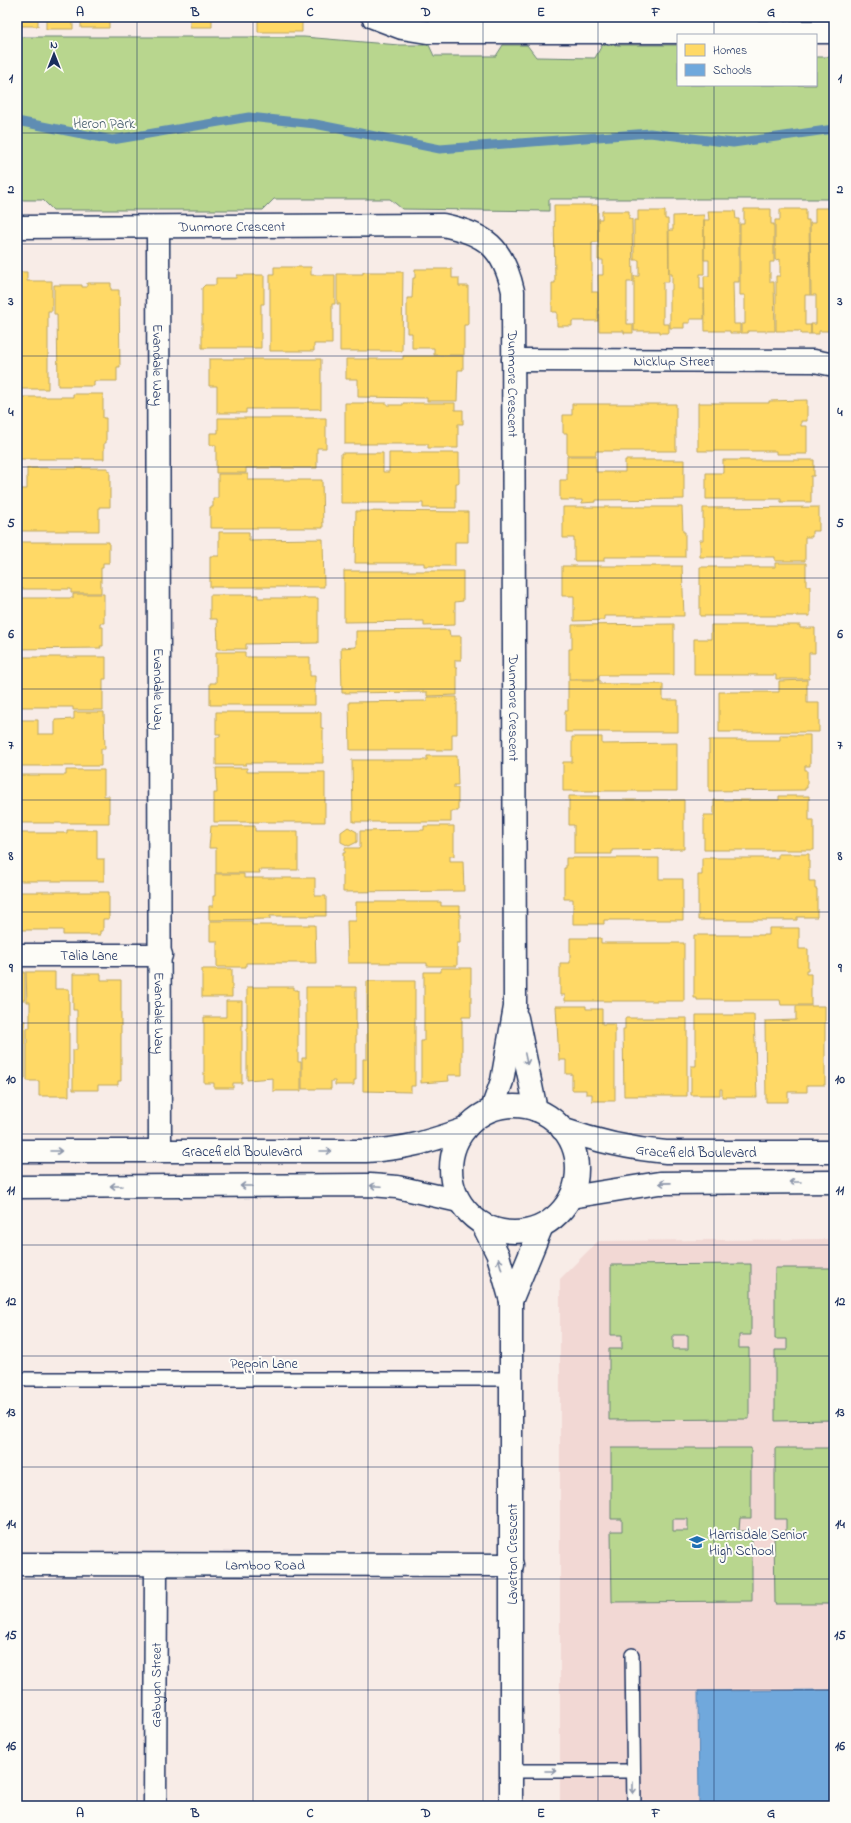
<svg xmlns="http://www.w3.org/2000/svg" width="851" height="1823" font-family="'Indie Flower',sans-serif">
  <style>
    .built { fill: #f2d8d4 }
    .green { fill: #b8d68e; stroke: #6a8276; fill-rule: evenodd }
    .homes { fill: #ffd966; stroke: #bba664 }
    .schools { fill: #6fa8dc; stroke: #5684b6 }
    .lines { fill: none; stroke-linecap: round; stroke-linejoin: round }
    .stream { stroke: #5e8db3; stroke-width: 9 }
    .lane-casing { stroke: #1b2f5e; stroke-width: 16 }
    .street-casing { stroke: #1b2f5e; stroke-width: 25 }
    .secondary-casing { stroke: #1b2f5e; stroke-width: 25 }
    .lane { stroke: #fdfcf7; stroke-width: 13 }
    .street { stroke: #fdfcf7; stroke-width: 22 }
    .secondary { stroke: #fdfcf7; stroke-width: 22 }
    .oneway { stroke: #8c96aa }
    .grid { fill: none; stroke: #1b2f5e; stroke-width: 1; stroke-opacity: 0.55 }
    .labels { text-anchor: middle; stroke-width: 4; stroke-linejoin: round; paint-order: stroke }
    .park-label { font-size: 14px; fill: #42596a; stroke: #fdfcf7 }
    .street-label { font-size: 14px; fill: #1b2f5e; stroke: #fdfcf7 }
    .poi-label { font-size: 14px; fill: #1b2f5e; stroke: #fdfcf7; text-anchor: start }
    .neatline { fill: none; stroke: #1b2f5e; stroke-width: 1.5 }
    .grid-label { font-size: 13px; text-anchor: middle; font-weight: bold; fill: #1b2f5e }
  </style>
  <rect width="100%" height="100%" fill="#f8ece7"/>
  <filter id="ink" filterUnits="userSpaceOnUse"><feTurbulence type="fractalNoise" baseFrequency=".025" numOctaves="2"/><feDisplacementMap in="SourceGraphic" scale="8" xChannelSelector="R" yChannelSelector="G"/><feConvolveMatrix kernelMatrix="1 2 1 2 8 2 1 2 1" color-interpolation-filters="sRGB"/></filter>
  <g filter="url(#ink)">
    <path class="built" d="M 834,1239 L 834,1806 L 560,1806 L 560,1279 L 598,1241 Z"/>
    <path class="green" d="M 17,37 L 304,37 L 399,45 L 429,45 L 434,56 L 496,56 L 503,45 L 527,45 L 536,57 L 595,58 L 602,45 L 678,45 L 678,85 L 816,85 L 816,57 L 834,57 L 834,199 L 549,199 L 549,211 L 402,209 L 390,199 L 274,199 L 263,210 L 53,210 L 43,200 L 17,200 Z
      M 751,1264 L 751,1335 L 739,1335 L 739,1348 L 749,1348 L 749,1419 L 609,1420 L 609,1349 L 622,1349 L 622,1335 L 611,1335 L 611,1265 ZM 673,1335 L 688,1335 L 688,1349 L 673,1349 Z
      M 775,1268 L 834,1268 L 834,1420 L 775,1421 L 775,1350 L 787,1350 L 787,1339 L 775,1339 Z
      M 611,1448 L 751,1448 L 751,1518 L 740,1518 L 739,1531 L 752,1531 L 752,1601 L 612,1602 L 611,1531 L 622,1531 L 622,1519 L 611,1519 ZM 673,1519 L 688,1519 L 688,1531 L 673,1531 Z
      M 775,1448 L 834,1448 L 834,1604 L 775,1604 L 774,1533 L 786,1533 L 786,1519 L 775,1519 Z"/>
    <path class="homes" d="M 17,17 L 38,17 L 38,26 L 17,26 Z
      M 46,17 L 73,17 L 73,29 L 46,29 Z
      M 81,17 L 109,17 L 109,28 L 81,28 Z
      M 117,17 L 141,17 L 141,18 L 117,18 Z
      M 190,17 L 212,17 L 212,27 L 190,27 Z
      M 225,17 L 250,17 L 250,18 L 225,18 Z
      M 258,17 L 302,17 L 302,32 L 258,32 Z
      M 554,205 L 598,205 L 598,242 L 592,242 L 592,292 L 598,292 L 598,321 L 572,321 L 572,326 L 557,326 L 557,312 L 552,312 L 552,283 L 555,283 Z
      M 815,208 L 834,208 L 834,331 L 819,331 L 819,334 L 811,334 L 811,324 L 816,324 L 816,295 L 811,295 L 810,223 L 815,223 Z
      M 744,209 L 771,209 L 771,224 L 774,224 L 774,262 L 770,262 L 770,282 L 774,282 L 775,331 L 748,331 L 748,333 L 741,333 L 741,324 L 745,324 L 745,295 L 740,295 L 740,224 L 744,224 Z
      M 780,209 L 806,209 L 806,220 L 809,220 L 810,295 L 805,295 L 805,325 L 811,325 L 811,334 L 801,334 L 801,331 L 776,331 L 776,276 L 780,276 L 780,259 L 775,260 L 775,220 L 780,220 Z
      M 602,211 L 629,211 L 629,219 L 632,219 L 633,282 L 627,282 L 627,324 L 633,324 L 633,333 L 624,333 L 624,331 L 599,331 L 598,275 L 603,275 L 603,260 L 598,260 L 598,219 L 602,219 Z
      M 638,211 L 665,211 L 665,219 L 668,219 L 669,282 L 663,282 L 663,324 L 669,324 L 669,333 L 660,333 L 660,331 L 634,331 L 634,276 L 639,276 L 639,260 L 634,260 L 634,220 L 638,220 Z
      M 708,211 L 735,211 L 736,219 L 739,219 L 739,282 L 733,282 L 734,324 L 740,324 L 740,333 L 730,333 L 730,331 L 705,331 L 704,276 L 709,276 L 709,260 L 704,260 L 704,220 L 709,220 Z
      M 704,215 L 704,274 L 700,274 L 700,289 L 704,289 L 704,319 L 690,319 L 690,323 L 684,323 L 684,328 L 670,328 L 670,290 L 672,290 L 672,274 L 669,274 L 669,230 L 673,230 L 673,216 Z
      M 274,267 L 311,267 L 311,275 L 335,275 L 335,304 L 332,304 L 332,344 L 314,344 L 314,351 L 270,351 L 270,274 L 274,274 Z
      M 415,269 L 452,269 L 452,278 L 459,278 L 459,286 L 468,286 L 468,325 L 464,325 L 464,355 L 434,355 L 434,348 L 412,348 L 412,333 L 407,333 L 407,298 L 412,298 L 413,278 L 415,278 Z
      M 17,272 L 27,272 L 27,281 L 52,281 L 52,311 L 48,311 L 48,389 L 17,389 Z
      M 363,272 L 403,272 L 402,351 L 340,351 L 340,304 L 337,304 L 337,274 L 363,274 Z
      M 237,275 L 264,275 L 264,304 L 261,304 L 261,348 L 202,348 L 202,288 L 205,285 L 216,285 L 216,278 L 237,278 Z
      M 87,283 L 111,283 L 111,290 L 119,290 L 120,367 L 117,367 L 117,381 L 94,381 L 94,386 L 58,386 L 57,314 L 54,314 L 54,285 L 82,285 L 82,287 L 87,287 Z
      M 403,356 L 463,356 L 463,370 L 458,370 L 457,401 L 427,401 L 427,398 L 358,397 L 358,379 L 346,379 L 346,359 L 403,359 Z
      M 209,359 L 321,359 L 321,409 L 246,409 L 246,413 L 217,413 L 217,386 L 209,386 Z
      M 73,394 L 103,394 L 103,418 L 106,418 L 106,443 L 104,443 L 104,459 L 17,459 L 17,397 L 73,397 Z
      M 807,400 L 807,421 L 801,421 L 801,426 L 807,426 L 807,454 L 776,454 L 776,451 L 698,451 L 698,403 L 769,403 L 769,401 Z
      M 345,403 L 387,403 L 387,405 L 403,405 L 403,403 L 455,403 L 455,410 L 463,410 L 463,424 L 458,424 L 458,448 L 428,448 L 428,444 L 345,444 Z
      M 572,404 L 676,404 L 676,451 L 596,451 L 596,455 L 567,455 L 567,433 L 563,433 L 563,415 L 572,415 Z
      M 218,418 L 326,418 L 326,448 L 317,448 L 317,468 L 246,468 L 246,473 L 216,473 L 216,445 L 210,445 L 210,433 L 218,433 Z
      M 341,453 L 383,453 L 383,472 L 389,472 L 389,453 L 459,453 L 459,483 L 456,483 L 456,508 L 423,508 L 423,503 L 341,503 Z
      M 567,456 L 596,456 L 596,472 L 625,472 L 625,460 L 684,460 L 684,499 L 596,500 L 596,502 L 582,503 L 582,500 L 560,500 L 560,480 L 567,480 Z
      M 723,460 L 814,460 L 814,476 L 811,476 L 811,502 L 781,502 L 781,499 L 706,499 L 706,473 L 723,473 Z
      M 27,468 L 108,468 L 108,471 L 110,471 L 110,507 L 99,507 L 99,531 L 17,531 L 17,489 L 27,489 Z
      M 218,474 L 248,474 L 248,480 L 322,480 L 323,528 L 210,528 L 210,507 L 213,507 L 213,498 L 218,498 Z
      M 563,507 L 682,507 L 683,532 L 685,532 L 685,557 L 604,557 L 604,561 L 574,561 L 574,538 L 563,538 Z
      M 819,507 L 819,531 L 812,531 L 812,537 L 805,537 L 805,561 L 775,561 L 775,557 L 700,557 L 700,540 L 703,540 L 703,508 Z
      M 356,511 L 468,512 L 468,542 L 455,542 L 455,566 L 424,566 L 424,563 L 355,563 Z
      M 219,532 L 249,532 L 249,540 L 323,539 L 324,587 L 210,587 L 210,556 L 219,556 Z
      M 17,542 L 109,542 L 109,563 L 103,563 L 103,568 L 101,568 L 101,593 L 71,593 L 71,589 L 17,589 Z
      M 775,563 L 806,563 L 806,586 L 810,586 L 810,616 L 700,616 L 700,567 L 775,567 Z
      M 562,566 L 682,566 L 684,616 L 604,616 L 604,620 L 574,621 L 574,596 L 562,596 Z
      M 344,571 L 463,571 L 463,601 L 455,602 L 455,625 L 424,626 L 424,621 L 344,622 Z
      M 73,594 L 104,594 L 104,623 L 100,623 L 100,627 L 103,627 L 103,646 L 100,646 L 101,648 L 17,649 L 17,598 L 73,598 Z
      M 210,595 L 258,595 L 258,598 L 318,598 L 318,643 L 246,644 L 246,649 L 218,649 L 217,619 L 210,619 Z
      M 674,624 L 674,675 L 599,675 L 599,679 L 569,679 L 569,649 L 572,649 L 572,625 Z
      M 711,625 L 800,625 L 800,628 L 815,628 L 815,653 L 809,653 L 809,679 L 776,679 L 776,675 L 694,675 L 694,639 L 711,639 Z
      M 449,630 L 450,636 L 461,636 L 461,660 L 455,660 L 455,668 L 457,668 L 457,695 L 427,696 L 427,692 L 342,693 L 341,648 L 356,647 L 356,631 Z
      M 216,652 L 245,652 L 245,657 L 310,657 L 310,676 L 315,676 L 315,705 L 210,705 L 210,683 L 216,683 Z
      M 17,657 L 106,657 L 106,679 L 103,679 L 103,710 L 73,710 L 73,707 L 17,707 Z
      M 568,680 L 600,680 L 600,684 L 663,684 L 663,700 L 678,700 L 678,732 L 565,732 L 565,711 L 568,711 Z
      M 807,680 L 807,703 L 819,703 L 819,732 L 719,732 L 719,692 L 779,692 L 779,681 Z
      M 427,697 L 457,697 L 457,734 L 452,734 L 452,750 L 350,750 L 349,702 L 427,701 Z
      M 74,712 L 104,712 L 105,749 L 101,749 L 101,766 L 17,766 L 17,720 L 38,720 L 38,734 L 55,734 L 55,720 L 74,719 Z
      M 216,712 L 321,712 L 321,728 L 323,728 L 323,763 L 246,763 L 246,765 L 216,765 L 216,737 L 220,737 L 220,734 L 216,734 Z
      M 780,735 L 810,735 L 810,766 L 805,766 L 805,770 L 807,770 L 807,788 L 805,788 L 805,790 L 709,791 L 709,740 L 780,740 Z
      M 572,737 L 602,737 L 602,744 L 677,743 L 677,791 L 563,791 L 563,762 L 572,762 Z
      M 427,756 L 457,756 L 458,785 L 454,785 L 454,788 L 458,788 L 458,811 L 451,811 L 451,822 L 353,822 L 352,760 L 427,760 Z
      M 216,768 L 247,768 L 247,772 L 325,772 L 325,822 L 214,822 L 214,793 L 217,793 Z
      M 66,770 L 104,770 L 104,796 L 109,796 L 109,823 L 17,823 L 17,775 L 66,775 Z
      M 569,796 L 599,796 L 599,800 L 684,800 L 684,849 L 612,850 L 612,854 L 574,854 L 574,825 L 569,825 Z
      M 779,796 L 809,796 L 809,820 L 814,820 L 814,850 L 704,850 L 704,815 L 714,815 L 714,800 L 779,800 Z
      M 211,826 L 255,826 L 255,831 L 298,831 L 298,870 L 259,870 L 260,873 L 216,873 L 216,848 L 209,848 Z
      M 424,826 L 454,826 L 454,856 L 450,856 L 450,861 L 463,861 L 464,891 L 343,892 L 343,853 L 345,853 L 345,848 L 360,848 L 360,831 L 424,830 Z
      M 348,827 L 357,832 L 357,842 L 349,846 L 341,842 L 341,832 Z
      M 67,830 L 97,830 L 97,859 L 104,859 L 104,881 L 17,881 L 17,833 L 67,833 Z
      M 778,854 L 809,854 L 809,881 L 815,881 L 815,889 L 817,889 L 817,917 L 797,917 L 797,920 L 698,920 L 698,875 L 702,875 L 702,858 L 778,858 Z
      M 566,858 L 659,858 L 659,879 L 683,879 L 683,920 L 604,920 L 604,924 L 573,924 L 573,899 L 564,899 L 564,868 L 566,868 Z
      M 215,874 L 244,874 L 244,878 L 315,878 L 315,896 L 326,896 L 326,916 L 270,916 L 270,919 L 209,920 L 209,906 L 213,906 L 213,896 L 215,896 Z
      M 17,892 L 109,892 L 109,919 L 103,919 L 103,931 L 100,931 L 100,935 L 63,935 L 63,930 L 19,930 L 19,936 L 17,936 Z
      M 356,902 L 441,902 L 441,906 L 460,906 L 460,943 L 457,943 L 457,966 L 427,966 L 427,963 L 348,963 L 347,921 L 356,921 Z
      M 210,921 L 252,921 L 252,925 L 315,925 L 316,963 L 246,963 L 246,967 L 217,967 L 217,941 L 210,941 Z
      M 769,928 L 799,928 L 799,949 L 808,949 L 808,970 L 806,970 L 806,974 L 811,974 L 811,1005 L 781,1005 L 780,1000 L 697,1000 L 697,998 L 694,998 L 694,935 L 769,935 Z
      M 570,938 L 601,938 L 601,943 L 684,943 L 684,1001 L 565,1001 L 565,995 L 560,995 L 560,963 L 570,963 Z
      M 441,968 L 471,968 L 471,1017 L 462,1017 L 462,1075 L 448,1075 L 449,1081 L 421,1083 L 421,1041 L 424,1041 L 424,972 L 441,972 Z
      M 202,969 L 232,969 L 232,997 L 202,997 Z
      M 17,972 L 25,972 L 25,1000 L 17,1000 Z
      M 26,972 L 55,972 L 55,989 L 69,989 L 69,1096 L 39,1096 L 39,1081 L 27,1081 L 27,1028 L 30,1028 L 30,1002 L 27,1002 Z
      M 73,974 L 101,974 L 101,980 L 121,980 L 121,1081 L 118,1081 L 118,1085 L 98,1085 L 98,1090 L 73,1090 L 73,1050 L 77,1050 L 77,1010 L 73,1010 Z
      M 367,981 L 415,981 L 415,1086 L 411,1086 L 411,1092 L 363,1091 L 363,1059 L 367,1059 Z
      M 247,987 L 294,987 L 294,990 L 298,990 L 298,1062 L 301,1062 L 301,1091 L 273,1091 L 273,1078 L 247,1080 Z
      M 306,987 L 356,987 L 356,1080 L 354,1080 L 354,1085 L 335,1085 L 335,1081 L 331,1081 L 331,1089 L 302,1089 L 302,1058 L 306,1058 Z
      M 226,1001 L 242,1001 L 242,1083 L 233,1083 L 233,1088 L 214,1088 L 214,1083 L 204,1083 L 204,1017 L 226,1017 Z
      M 556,1006 L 586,1006 L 586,1009 L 602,1009 L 602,1024 L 615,1024 L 615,1101 L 592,1101 L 592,1094 L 586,1094 L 586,1090 L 572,1090 L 572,1074 L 566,1074 L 566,1060 L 559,1060 Z
      M 796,1006 L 825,1006 L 825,1085 L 807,1085 L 807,1092 L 788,1092 L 788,1102 L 766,1102 L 765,1021 L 796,1020 Z
      M 696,1015 L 754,1015 L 757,1097 L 722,1097 L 722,1089 L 720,1089 L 720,1095 L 691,1095 L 691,1066 L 696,1066 Z
      M 625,1018 L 687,1018 L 687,1096 L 624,1096 L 623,1029 L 625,1029 Z
      M 17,1021 L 25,1021 L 25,1078 L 19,1078 L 19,1095 L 17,1095 Z"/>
    <path class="schools" d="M 834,1690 L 834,1806 L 699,1806 L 698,1691 Z"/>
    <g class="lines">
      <path class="stream" d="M 17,121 L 112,140 L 249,117 L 315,124 L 440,149 L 650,133 L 733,143 L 834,129"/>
      <defs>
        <path id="lane" d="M 17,1379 L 512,1379
          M 632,1655 L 634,1806
          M 512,1771 L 633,1771"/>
        <g id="street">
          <path d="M 373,17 L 402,28 L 427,32 L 834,32"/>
          <path id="s1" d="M 17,227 L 443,225 C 486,234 503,247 513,291 L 515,1007 L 502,1081 L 492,1109"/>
          <path id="s2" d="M 158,227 L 160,1151"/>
          <path id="s3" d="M 513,360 L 814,361 L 834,365"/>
          <path id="s4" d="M 17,955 L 161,955"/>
          <path d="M 517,1018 L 536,1110"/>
          <path d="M 483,1225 L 498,1255 L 511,1301 L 511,1806"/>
          <path d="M 511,1301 L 542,1226"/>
          <path id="s5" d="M 17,1564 L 512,1565"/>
          <path id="s6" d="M 155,1806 L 156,1565"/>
        </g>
        <g id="secondary">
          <circle cx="514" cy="1169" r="63"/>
          <path id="s7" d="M 562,1129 C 596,1141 630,1149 666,1152 L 834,1152"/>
          <path id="s8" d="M 17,1151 L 366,1151 C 405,1149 428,1142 465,1129"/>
          <path d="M 17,1187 L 370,1185 L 397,1187 L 459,1201"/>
          <path d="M 571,1197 L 659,1183 L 834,1182"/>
        </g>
      </defs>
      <use href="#lane" class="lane-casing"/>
      <use href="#street" class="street-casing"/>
      <use href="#secondary" class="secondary-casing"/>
      <use href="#lane" class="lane"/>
      <use href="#street" class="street"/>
      <use href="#secondary" class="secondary"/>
    </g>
    <defs><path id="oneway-shaft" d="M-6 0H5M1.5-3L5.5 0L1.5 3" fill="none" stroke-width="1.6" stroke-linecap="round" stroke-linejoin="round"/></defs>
    <g class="oneway">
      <use href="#oneway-shaft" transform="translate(526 1059) rotate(78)"/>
      <use href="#oneway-shaft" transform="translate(56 1151)"/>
      <use href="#oneway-shaft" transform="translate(326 1151)"/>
      <use href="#oneway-shaft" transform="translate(795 1182) rotate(180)"/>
      <use href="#oneway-shaft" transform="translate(665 1183) rotate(179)"/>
      <use href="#oneway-shaft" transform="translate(116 1186) rotate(180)"/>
      <use href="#oneway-shaft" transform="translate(246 1186) rotate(180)"/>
      <use href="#oneway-shaft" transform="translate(376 1186) rotate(-177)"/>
      <use href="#oneway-shaft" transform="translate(500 1264) rotate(-106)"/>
      <use href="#oneway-shaft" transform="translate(551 1771)"/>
      <use href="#oneway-shaft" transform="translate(633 1788) rotate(90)"/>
    </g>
  </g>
  <path class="grid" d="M 137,17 L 137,1806M 253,17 L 253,1806M 368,17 L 368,1806M 483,17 L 483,1806M 598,17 L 598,1806M 714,17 L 714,35M 714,85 L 714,1806M 17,133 L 834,133M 17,244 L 834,244M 17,356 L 834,356M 17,467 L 834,467M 17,578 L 834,578M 17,689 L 834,689M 17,800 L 834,800M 17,912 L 834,912M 17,1023 L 834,1023M 17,1134 L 834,1134M 17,1245 L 834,1245M 17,1356 L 834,1356M 17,1467 L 834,1467M 17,1579 L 834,1579M 17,1690 L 834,1690"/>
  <defs>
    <symbol id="school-bare" viewBox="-9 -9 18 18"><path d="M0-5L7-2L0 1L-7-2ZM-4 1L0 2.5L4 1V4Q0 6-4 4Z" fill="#1f6fb2" stroke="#fdfcf7" stroke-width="2.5" paint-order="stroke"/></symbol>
  </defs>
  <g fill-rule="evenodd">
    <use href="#school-bare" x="686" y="1531" width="22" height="22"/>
  </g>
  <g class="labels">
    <g class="park-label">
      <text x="104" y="128">Heron Park</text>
    </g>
    <g class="street-label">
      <text dy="5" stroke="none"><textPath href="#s1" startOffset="215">Dunmore Crescent</textPath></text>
      <text dy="5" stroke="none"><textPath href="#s3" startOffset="161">Nicklup Street</textPath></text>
      <text dy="5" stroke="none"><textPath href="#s2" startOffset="138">Evandale Way</textPath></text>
      <text dy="5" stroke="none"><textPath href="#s1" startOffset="623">Dunmore Crescent</textPath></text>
      <text dy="5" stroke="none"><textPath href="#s2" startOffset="462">Evandale Way</textPath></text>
      <text dy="5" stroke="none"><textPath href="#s1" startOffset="947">Dunmore Crescent</textPath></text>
      <text dy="5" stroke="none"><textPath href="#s4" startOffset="72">Talia Lane</textPath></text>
      <text dy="5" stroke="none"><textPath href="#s2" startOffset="786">Evandale Way</textPath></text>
      <text dy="5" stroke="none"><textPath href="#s7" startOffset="137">Gracefield Boulevard</textPath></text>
      <text dy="5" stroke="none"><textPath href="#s8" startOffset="225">Gracefield Boulevard</textPath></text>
      <text x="264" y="1368">Peppin Lane</text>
      <text transform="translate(512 1554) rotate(-90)" y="5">Laverton Crescent</text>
      <text dy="5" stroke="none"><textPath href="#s5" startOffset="248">Lamboo Road</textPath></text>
      <text dy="5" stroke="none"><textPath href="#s6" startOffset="121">Gabyon Street</textPath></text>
    </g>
    <g class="poi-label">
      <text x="709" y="1539">Harrisdale Senior<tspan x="709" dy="16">High School</tspan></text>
    </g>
  </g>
  <rect width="851" height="1823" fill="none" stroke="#fdfcf7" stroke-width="44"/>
  <rect x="677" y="34" width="140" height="52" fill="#fdfcf7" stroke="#a3aaba"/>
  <rect x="685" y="44" width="20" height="12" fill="#ffd966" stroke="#a3aaba"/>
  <text x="713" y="54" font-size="12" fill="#1b2f5e">Homes</text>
  <rect x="685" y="64" width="20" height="12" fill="#6fa8dc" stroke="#a3aaba"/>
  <text x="713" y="74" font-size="12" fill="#1b2f5e">Schools</text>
  <g transform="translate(54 54)" stroke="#fdfcf7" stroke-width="3" paint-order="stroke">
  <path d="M0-3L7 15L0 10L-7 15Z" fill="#1b2f5e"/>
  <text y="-6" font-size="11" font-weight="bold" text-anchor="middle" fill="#1b2f5e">N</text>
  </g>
  <rect x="22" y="22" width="807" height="1779" class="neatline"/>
  <g class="grid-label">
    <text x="80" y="16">A</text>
    <text x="195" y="16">B</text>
    <text x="310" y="16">C</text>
    <text x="426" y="16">D</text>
    <text x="541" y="16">E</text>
    <text x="656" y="16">F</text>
    <text x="771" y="16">G</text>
    <text x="11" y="82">1</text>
    <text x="840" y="82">1</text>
    <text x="11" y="193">2</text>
    <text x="840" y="193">2</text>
    <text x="11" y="305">3</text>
    <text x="840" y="305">3</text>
    <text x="11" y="416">4</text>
    <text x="840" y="416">4</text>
    <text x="11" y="527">5</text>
    <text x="840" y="527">5</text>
    <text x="11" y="638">6</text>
    <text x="840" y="638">6</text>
    <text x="11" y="749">7</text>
    <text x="840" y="749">7</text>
    <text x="11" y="860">8</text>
    <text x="840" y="860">8</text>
    <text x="11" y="972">9</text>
    <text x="840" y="972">9</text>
    <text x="11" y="1083">10</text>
    <text x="840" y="1083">10</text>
    <text x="11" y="1194">11</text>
    <text x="840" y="1194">11</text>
    <text x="11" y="1305">12</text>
    <text x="840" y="1305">12</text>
    <text x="11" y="1416">13</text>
    <text x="840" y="1416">13</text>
    <text x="11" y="1528">14</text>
    <text x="840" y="1528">14</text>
    <text x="11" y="1639">15</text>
    <text x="840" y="1639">15</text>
    <text x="11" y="1750">16</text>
    <text x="840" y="1750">16</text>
    <text x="80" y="1817">A</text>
    <text x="195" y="1817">B</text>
    <text x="310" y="1817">C</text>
    <text x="426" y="1817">D</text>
    <text x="541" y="1817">E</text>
    <text x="656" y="1817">F</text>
    <text x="771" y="1817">G</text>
  </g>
</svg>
